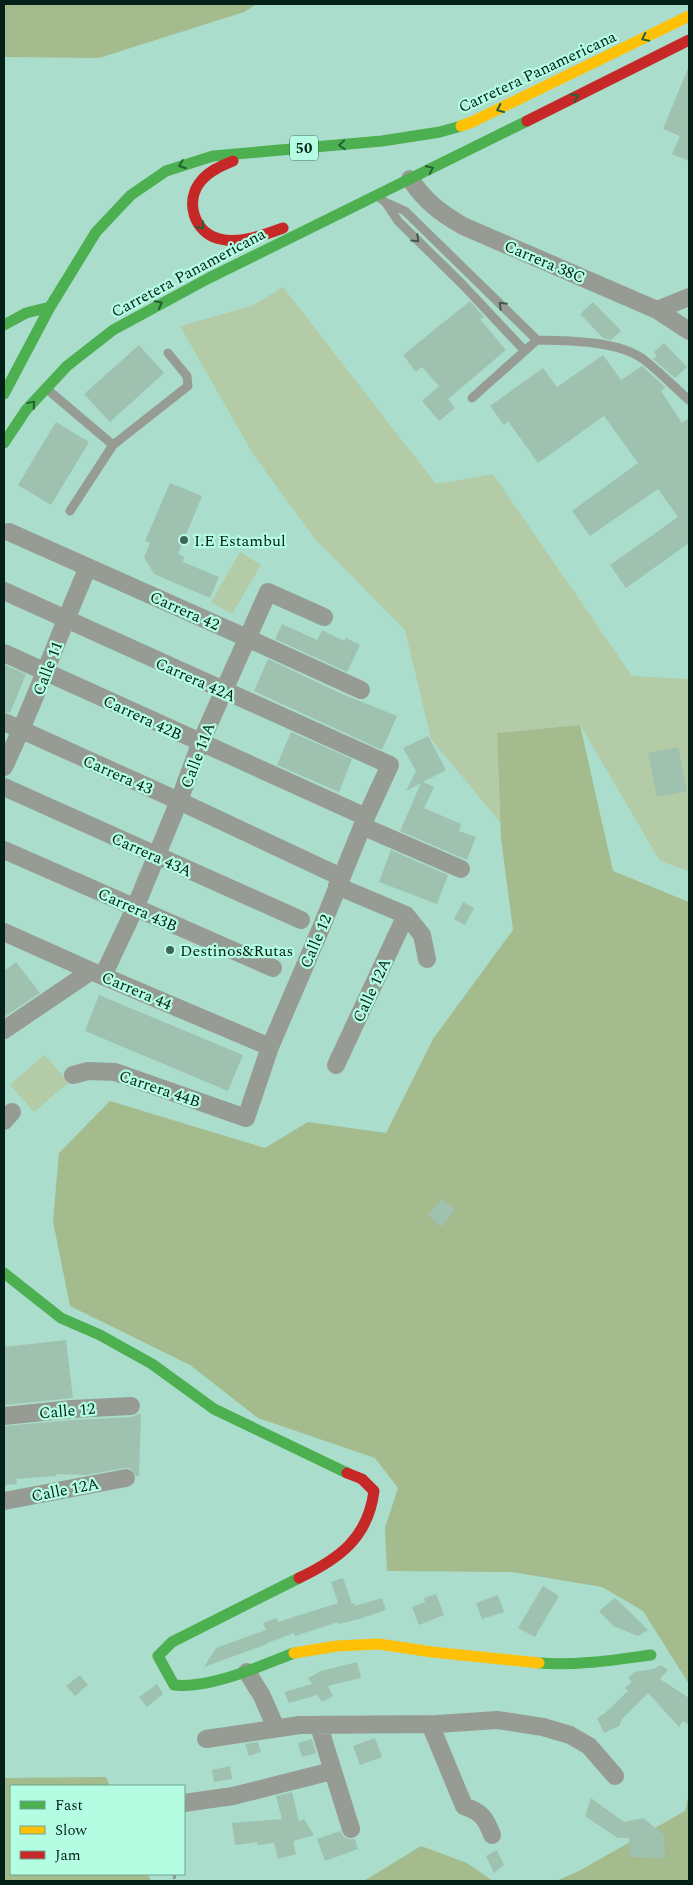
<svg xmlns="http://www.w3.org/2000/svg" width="693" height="1885" font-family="Spectral,serif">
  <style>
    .green { fill: #b3cba6 }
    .forest { fill: #a3bb8d }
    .building { fill: #9ec1b0 }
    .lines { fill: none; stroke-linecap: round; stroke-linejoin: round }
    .path { stroke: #8d9890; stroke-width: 3; stroke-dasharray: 5 2.5; stroke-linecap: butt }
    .lane { stroke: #969c93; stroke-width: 9 }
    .street { stroke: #969c93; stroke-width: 18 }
    .fast { stroke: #4caf50; stroke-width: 11 }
    .slow { stroke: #ffc107; stroke-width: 11 }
    .jam { stroke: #c62828; stroke-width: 11 }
    .oneway { stroke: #246132 }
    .oneway2 { stroke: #455850 }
    .poi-dot { fill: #3e6358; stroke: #b4fde3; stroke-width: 2 }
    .labels { text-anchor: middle; stroke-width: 4.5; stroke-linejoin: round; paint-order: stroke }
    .shield { fill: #b4fde3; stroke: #386356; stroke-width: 1 }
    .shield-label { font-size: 15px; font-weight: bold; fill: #032119 }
    .street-label { font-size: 16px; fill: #032119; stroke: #b4fde3 }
    .poi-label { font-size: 16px; fill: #032119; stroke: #b4fde3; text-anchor: start }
  </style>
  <rect width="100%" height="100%" fill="#abddcd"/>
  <path class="green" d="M 283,287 L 436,484 L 493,474 L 632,676 L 689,679 L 689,871 L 660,861 L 580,725 L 497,733 L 500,822 L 431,739 L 405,630 L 315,539 L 253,454 L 180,326 L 252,306 Z
    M 240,552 L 261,565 L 232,614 L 211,602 Z
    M 44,1055 L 69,1082 L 34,1112 L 10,1085 Z"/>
  <path class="forest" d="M 4,4 L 257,4 L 244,12 L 99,58 L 4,57 Z
    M 580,725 L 613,871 L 689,902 L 689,1684 L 643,1611 L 602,1587 L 512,1572 L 387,1571 L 385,1528 L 398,1488 L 375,1458 L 258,1418 L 190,1365 L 70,1306 L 53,1221 L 59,1153 L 110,1101 L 265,1148 L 308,1122 L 386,1133 L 433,1039 L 513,930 L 501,838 L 497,733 Z
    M 106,1777 L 110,1786 L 11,1786 L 11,1874 L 148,1874 L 151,1881 L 4,1881 L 4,1778 Z
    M 689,1793 L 689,1881 L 556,1881 L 579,1871 L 685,1811 Z
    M 421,1846 L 467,1863 L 493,1881 L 364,1881 Z"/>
  <path class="building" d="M 689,66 L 689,161 L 672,154 L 680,136 L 663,129 Z
    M 470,301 L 484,317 L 480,319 L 506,350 L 448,399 L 455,408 L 439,421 L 422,401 L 439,386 L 422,367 L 416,372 L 403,355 Z
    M 593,302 L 621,331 L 611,340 L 603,338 L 580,314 Z
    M 664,343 L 687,367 L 675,378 L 653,359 L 657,356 L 654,352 Z
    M 139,345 L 164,373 L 110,422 L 84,394 Z
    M 603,355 L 621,380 L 642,366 L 665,387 L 661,391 L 682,423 L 689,418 L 689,543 L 626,588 L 610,565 L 678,517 L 658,489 L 590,536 L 572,511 L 638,463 L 604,416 L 538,463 L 508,421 L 504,425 L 490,406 L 543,368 L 557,387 Z
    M 56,422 L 89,442 L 51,505 L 18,485 Z
    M 170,483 L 202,496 L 178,554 L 184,557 L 183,562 L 219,577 L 210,598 L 154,574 L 144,557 L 150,543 L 145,541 Z
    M 282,624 L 317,640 L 322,630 L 344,641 L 346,638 L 360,645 L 347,672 L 275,639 Z
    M 268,659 L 342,694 L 397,716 L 382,750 L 254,691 Z
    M 4,665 L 26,674 L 10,713 L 4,712 Z
    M 291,732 L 352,759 L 339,792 L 277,765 Z
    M 428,736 L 446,770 L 423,782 L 434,787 L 424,808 L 461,824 L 459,831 L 476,837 L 467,860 L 400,831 L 421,783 L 406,791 L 416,771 L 403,748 Z
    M 678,747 L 687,791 L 657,797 L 648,753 Z
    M 391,850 L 448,875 L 437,904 L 379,882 Z
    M 463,902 L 474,908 L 465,925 L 454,919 Z
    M 16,962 L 40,993 L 4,1017 L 4,971 Z
    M 99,995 L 243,1055 L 228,1091 L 85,1031 Z
    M 441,1199 L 455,1209 L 442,1227 L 428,1216 Z
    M 66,1340 L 73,1398 L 4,1405 L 4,1347 Z
    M 138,1414 L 141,1414 L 139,1476 L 136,1476 L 130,1468 L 124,1468 L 87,1475 L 56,1474 L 56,1476 L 16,1479 L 17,1484 L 4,1485 L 4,1426 L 73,1420 L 132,1417 Z
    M 343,1578 L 352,1604 L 355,1603 L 355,1606 L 382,1598 L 386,1610 L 359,1619 L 338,1624 L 338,1622 L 295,1636 L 294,1633 L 267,1643 L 267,1644 L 204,1667 L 216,1648 L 266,1630 L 263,1623 L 277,1618 L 278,1622 L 338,1603 L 331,1582 Z
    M 543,1586 L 559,1596 L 535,1637 L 518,1628 Z
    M 436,1594 L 444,1615 L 419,1625 L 412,1607 L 425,1602 L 424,1598 Z
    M 498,1595 L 504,1612 L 482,1619 L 476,1603 Z
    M 615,1598 L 626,1608 L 648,1630 L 638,1636 L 613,1626 L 599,1611 Z
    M 357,1662 L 361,1678 L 328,1686 L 333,1696 L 322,1702 L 317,1695 L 289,1703 L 284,1692 L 312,1684 L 308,1678 L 321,1671 Z
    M 661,1665 L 668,1670 L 660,1679 L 689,1698 L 689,1725 L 683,1721 L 679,1727 L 648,1693 L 622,1719 L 619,1726 L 604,1733 L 597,1718 L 605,1713 L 628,1691 L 625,1688 L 632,1682 L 628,1678 L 634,1672 L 653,1669 Z
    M 80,1675 L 88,1685 L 75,1696 L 66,1686 Z
    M 157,1684 L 163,1694 L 147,1707 L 139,1697 Z
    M 375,1738 L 382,1757 L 360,1765 L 353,1746 Z
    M 312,1739 L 316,1753 L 302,1757 L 298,1743 Z
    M 258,1742 L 261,1752 L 249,1756 L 245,1744 Z
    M 230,1766 L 232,1779 L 214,1782 L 212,1770 Z
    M 292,1792 L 299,1821 L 304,1819 L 314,1835 L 293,1841 L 296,1854 L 278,1859 L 274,1843 L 258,1845 L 257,1842 L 235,1845 L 232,1823 L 282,1819 L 276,1796 Z
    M 591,1798 L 624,1822 L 643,1818 L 664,1835 L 665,1858 L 630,1857 L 629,1838 L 618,1838 L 585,1816 Z
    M 340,1831 L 344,1837 L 349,1839 L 355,1839 L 358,1849 L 325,1861 L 317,1839 Z
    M 497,1850 L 504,1865 L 494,1873 L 486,1856 Z"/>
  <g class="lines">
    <path class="path" d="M 174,1874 L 175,1881"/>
    <path class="lane" d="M 380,198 L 385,202 L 405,211 L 537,340
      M 386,203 L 398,221 L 463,285 L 524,350
      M 48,390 L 113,445 L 70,511
      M 472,398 L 537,340 C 568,341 616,340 643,359 C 659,371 674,387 689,400
      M 113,445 L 188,386 L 187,376 L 168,353"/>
    <path class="street" d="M 410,179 C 426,202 439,212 463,226 L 657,310 L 689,331
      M 657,310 L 689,297
      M 9,532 L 247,638 L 361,690
      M 4,591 L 390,765 L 366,817 L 321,928 L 270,1047 L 246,1118 L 115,1072 L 88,1071 L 73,1075
      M 4,653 L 366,817
      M 4,722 L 179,801 L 341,877
      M 4,767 C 35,702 59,634 88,567
      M 4,787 L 301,920
      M 362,826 L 461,869
      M 4,850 L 273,968
      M 337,886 L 406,915 L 422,935 L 427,959
      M 4,932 L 91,971 L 270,1047
      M 103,976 L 135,908 L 179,801 L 200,744 L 268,592 L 324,617
      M 4,1030 L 91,971
      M 336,1065 L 406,915
      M 4,1121 L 12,1112
      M 4,1416 L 72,1409 L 131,1406
      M 4,1501 L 126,1478
      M 247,1672 L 262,1696 L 276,1728
      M 430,1724 L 464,1806 C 481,1812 486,1818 492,1835
      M 319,1726 L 351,1829
      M 206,1739 L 300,1725 L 437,1724 L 497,1720 L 543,1727 L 570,1735 L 589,1746 L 615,1776
      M 184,1803 L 233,1796 L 332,1771"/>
    <path class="fast" d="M 4,325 L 26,313 L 50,307
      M 4,394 L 50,307 L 96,232 L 131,195 L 166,171 L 213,156 L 382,141 L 440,132 L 461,126
      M 4,443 L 26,410 L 67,366 L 113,330 L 209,278 L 527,121
      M 4,1273 L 61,1318 L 100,1335 L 152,1364 L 214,1409 L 347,1473
      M 294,1653 C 260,1666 210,1689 174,1685 L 158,1656 L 172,1642 L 299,1578
      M 539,1663 C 577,1666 613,1660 651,1655"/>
    <path class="slow" d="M 461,126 L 472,122 L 689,16
      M 294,1653 L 337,1646 L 379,1644 L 432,1652 L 539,1663"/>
    <path class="jam" d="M 527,121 L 689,40
      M 233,161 C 221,166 209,171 201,181 C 184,201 194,233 220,239 C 240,244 264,235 283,228
      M 299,1578 C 339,1559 368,1538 374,1491 L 362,1479 L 347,1473"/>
  </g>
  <defs><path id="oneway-chevron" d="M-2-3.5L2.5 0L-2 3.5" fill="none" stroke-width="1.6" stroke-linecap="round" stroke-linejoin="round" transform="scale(1.25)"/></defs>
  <g class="oneway">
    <use href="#oneway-chevron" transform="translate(645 38) rotate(154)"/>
    <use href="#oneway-chevron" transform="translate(575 97) rotate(-27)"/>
    <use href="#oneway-chevron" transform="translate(500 109) rotate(155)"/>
    <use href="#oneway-chevron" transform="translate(342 145) rotate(175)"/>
    <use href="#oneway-chevron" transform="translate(182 165) rotate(160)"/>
    <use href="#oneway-chevron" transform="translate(430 169) rotate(-26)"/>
    <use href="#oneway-chevron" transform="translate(201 226) rotate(51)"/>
    <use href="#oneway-chevron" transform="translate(159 304) rotate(-28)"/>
    <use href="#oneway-chevron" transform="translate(32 404) rotate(-50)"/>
  </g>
  <g class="oneway2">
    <use href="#oneway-chevron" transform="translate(416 239) rotate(44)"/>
    <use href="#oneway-chevron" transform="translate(502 305) rotate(-135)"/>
  </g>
  <g class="poi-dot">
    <circle cx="184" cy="540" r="5"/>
    <circle cx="170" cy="950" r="5"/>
  </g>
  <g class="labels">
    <rect class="shield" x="290" y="135.5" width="28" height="25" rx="4"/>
    <g class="shield-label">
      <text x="304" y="153">50</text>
    </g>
    <g class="street-label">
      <text transform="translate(537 71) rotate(-25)" y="6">Carretera Panamericana</text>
      <text transform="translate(545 261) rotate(23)" y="6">Carrera 38C</text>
      <text transform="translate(188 272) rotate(-28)" y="6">Carretera Panamericana</text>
      <text transform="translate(185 610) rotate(24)" y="6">Carrera 42</text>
      <text transform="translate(47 668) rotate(-69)" y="6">Calle 11</text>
      <text transform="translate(196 679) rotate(24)" y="6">Carrera 42A</text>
      <text transform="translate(143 717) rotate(25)" y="6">Carrera 42B</text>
      <text transform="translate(197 755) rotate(-69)" y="6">Calle 11A</text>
      <text transform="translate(118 774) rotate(24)" y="6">Carrera 43</text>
      <text transform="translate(152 854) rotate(24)" y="6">Carrera 43A</text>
      <text transform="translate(138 909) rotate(24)" y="6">Carrera 43B</text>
      <text transform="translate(315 941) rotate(-67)" y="6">Calle 12</text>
      <text transform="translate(137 990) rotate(23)" y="6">Carrera 44</text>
      <text transform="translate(371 990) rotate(-65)" y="6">Calle 12A</text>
      <text transform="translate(160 1088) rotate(19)" y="6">Carrera 44B</text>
      <text transform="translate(67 1410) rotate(-5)" y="6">Calle 12</text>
      <text transform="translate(65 1489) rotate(-11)" y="6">Calle 12A</text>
    </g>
    <g class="poi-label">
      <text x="194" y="546">I.E Estambul</text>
      <text x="180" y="956">Destinos&amp;Rutas</text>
    </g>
  </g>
  <rect width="693" height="1885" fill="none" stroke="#032119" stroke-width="10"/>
  <rect x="10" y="1785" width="175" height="90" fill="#b4fde3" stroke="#6da592"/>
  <rect x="20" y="1801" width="25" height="8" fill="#4caf50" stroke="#6da592"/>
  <text x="55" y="1810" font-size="15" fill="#032119">Fast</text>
  <rect x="20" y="1826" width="25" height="8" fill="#ffc107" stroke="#6da592"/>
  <text x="55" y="1835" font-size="15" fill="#032119">Slow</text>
  <rect x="20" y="1851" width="25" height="8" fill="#c62828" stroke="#6da592"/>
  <text x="55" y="1860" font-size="15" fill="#032119">Jam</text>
</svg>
